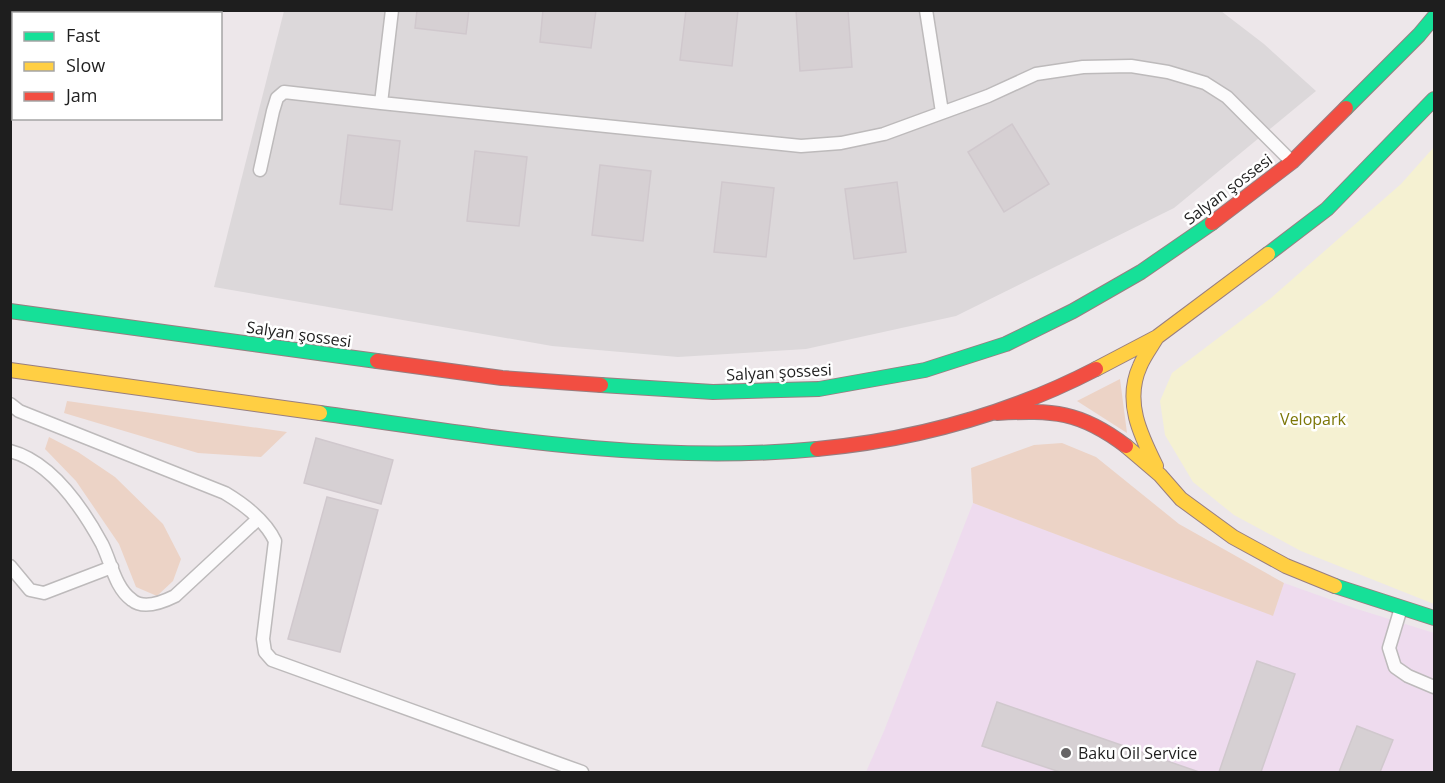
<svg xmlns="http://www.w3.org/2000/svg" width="1445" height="783" font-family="'Open Sans',sans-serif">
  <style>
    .residential { fill: #dcd8da }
    .commercial { fill: #eedbee }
    .grass { fill: #ecd3c6 }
    .park { fill: #f5f1d2 }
    .building { fill: #d6d0d3; stroke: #d0c8cd; stroke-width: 1.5 }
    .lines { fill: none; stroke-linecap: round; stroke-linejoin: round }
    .lane-casing { stroke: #bdbabb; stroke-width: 15 }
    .fast-casing { stroke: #987e80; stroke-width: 16 }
    .slow-casing { stroke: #987e80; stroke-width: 16 }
    .jam-casing { stroke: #987e80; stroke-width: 16 }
    .lane { stroke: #fcfbfc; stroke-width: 12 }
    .fast { stroke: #16e098; stroke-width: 14 }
    .slow { stroke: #ffcf43; stroke-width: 14 }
    .jam { stroke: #f24e42; stroke-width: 14 }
    .poi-dot { fill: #666465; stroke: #fff; stroke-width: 2 }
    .labels { text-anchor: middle; stroke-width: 5; stroke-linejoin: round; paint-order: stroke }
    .street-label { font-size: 16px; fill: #1e1e1e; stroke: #fff }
    .park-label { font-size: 16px; fill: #7c7708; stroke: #fff }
    .poi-label { font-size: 16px; fill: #1e1e1e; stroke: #fff; text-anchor: start }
  </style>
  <rect width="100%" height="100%" fill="#ede7ea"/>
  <path class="residential" d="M 284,11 L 1221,11 L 1264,44 L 1316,91 L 1174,208 L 956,316 L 806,349 L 678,357 L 552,346 L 214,287 Z"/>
  <path class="commercial" d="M 973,503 L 1273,615 L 1284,583 L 1357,609 L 1434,633 L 1434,772 L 866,772 L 884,731 Z"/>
  <path class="grass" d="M 1120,379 L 1127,433 L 1077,401 Z
    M 67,401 L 287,432 L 261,457 L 198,453 L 64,413 Z
    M 49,437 L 78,452 L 115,477 L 163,524 L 181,559 L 173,581 L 157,596 L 136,587 L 119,544 L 76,481 L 45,449 Z
    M 1062,443 L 1096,457 L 1179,524 L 1284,583 L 1273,616 L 973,503 L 971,468 L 1034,445 Z"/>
  <path class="park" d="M 1434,147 L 1434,604 L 1301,551 L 1234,515 L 1193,482 L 1165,435 L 1160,401 L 1172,373 L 1271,298 L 1401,184 Z"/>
  <path class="building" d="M 417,10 L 469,10 L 466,34 L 415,28 Z
    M 543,10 L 596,10 L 591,48 L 540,42 Z
    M 686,10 L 738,10 L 732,66 L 680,60 Z
    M 796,10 L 848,10 L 852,67 L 800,71 Z
    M 1012,124 L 1049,184 L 1004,212 L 968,152 Z
    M 348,135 L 400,141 L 392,210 L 340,204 Z
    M 475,151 L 527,157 L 519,226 L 467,221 Z
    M 600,165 L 651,171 L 643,241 L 592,235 Z
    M 722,182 L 774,188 L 766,257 L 714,252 Z
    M 897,182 L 906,252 L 854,259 L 845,189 Z
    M 316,438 L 393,460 L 381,504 L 304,483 Z
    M 327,497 L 378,510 L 340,652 L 288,639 Z
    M 1257,661 L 1295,674 L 1261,772 L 1219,772 Z
    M 997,702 L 1199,772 L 1060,772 L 982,746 Z
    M 1357,726 L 1393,740 L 1380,772 L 1339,772 Z"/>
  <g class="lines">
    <defs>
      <path id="lane" d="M 392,10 L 381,103 L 801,146 L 841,143 L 884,134 L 988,96 L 1036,74 L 1083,67 L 1131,66 L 1168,72 L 1205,83 L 1227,97 L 1291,161
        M 926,10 L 942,112
        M 260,170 L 273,111 L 277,98 L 284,92 L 381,103
        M 10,404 L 19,411 L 225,493 C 245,505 265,520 275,541 L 263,639 L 265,652 L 272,660 L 582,772
        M 10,451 C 52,462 83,509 102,544 C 111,562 115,588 132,600 C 144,610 163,602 175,596 L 258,519
        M 10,566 L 30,590 L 44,593 L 112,567
        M 1401,608 L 1389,648 L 1395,667 L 1408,676 L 1434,687"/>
      <path id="fast" d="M 1346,108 L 1419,35 L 1434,17
        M 1268,254 L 1327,209 L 1434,99
        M 10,311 L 377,361
        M 601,385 L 713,392 L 819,389 L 925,370 L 1006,344 L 1073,311 L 1141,272 L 1212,223
        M 320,413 C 484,436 651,465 817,449
        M 1335,586 L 1434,618"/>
      <path id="slow" d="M 1096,369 L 1157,337 L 1268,254
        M 10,370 L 320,413
        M 1126,446 L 1160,475 L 1181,499 L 1233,537 L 1286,566 L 1335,586
        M 1156,466 C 1140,434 1124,401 1140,366 C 1144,356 1151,347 1157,337"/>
      <path id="jam" d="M 1212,223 L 1292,162 L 1346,108
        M 377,361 L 502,378 L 601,385
        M 997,413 C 1053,410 1080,411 1126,446
        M 817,449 C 914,440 1009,414 1096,369"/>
    </defs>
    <use href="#lane" class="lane-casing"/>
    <use href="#fast" class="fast-casing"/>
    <use href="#slow" class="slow-casing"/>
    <use href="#jam" class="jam-casing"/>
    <use href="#lane" class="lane"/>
    <use href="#fast" class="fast"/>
    <use href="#slow" class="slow"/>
    <use href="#jam" class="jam"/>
  </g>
  <circle class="poi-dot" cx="1066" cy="753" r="6"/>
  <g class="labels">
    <g class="street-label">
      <text transform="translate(1228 189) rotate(-37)" y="6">Salyan şossesi</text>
      <text transform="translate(299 334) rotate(8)" y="6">Salyan şossesi</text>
      <text transform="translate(779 372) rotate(-3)" y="6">Salyan şossesi</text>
    </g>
    <g class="park-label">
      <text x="1313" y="425">Velopark</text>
    </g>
    <g class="poi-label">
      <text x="1078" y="759">Baku Oil Service</text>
    </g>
  </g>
  <rect width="1445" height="783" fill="none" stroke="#1e1e1e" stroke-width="24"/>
  <rect x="12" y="12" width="210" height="108" fill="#ffffff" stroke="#a5a5a5" stroke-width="1.5"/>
  <rect x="24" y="32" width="30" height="9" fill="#16e098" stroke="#a5a5a5" stroke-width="1.5"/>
  <text x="66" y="42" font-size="18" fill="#1e1e1e">Fast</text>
  <rect x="24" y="62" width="30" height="9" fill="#ffcf43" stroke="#a5a5a5" stroke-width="1.5"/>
  <text x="66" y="72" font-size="18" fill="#1e1e1e">Slow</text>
  <rect x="24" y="92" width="30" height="9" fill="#f24e42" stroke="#a5a5a5" stroke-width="1.5"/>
  <text x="66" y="102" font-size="18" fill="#1e1e1e">Jam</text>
</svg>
